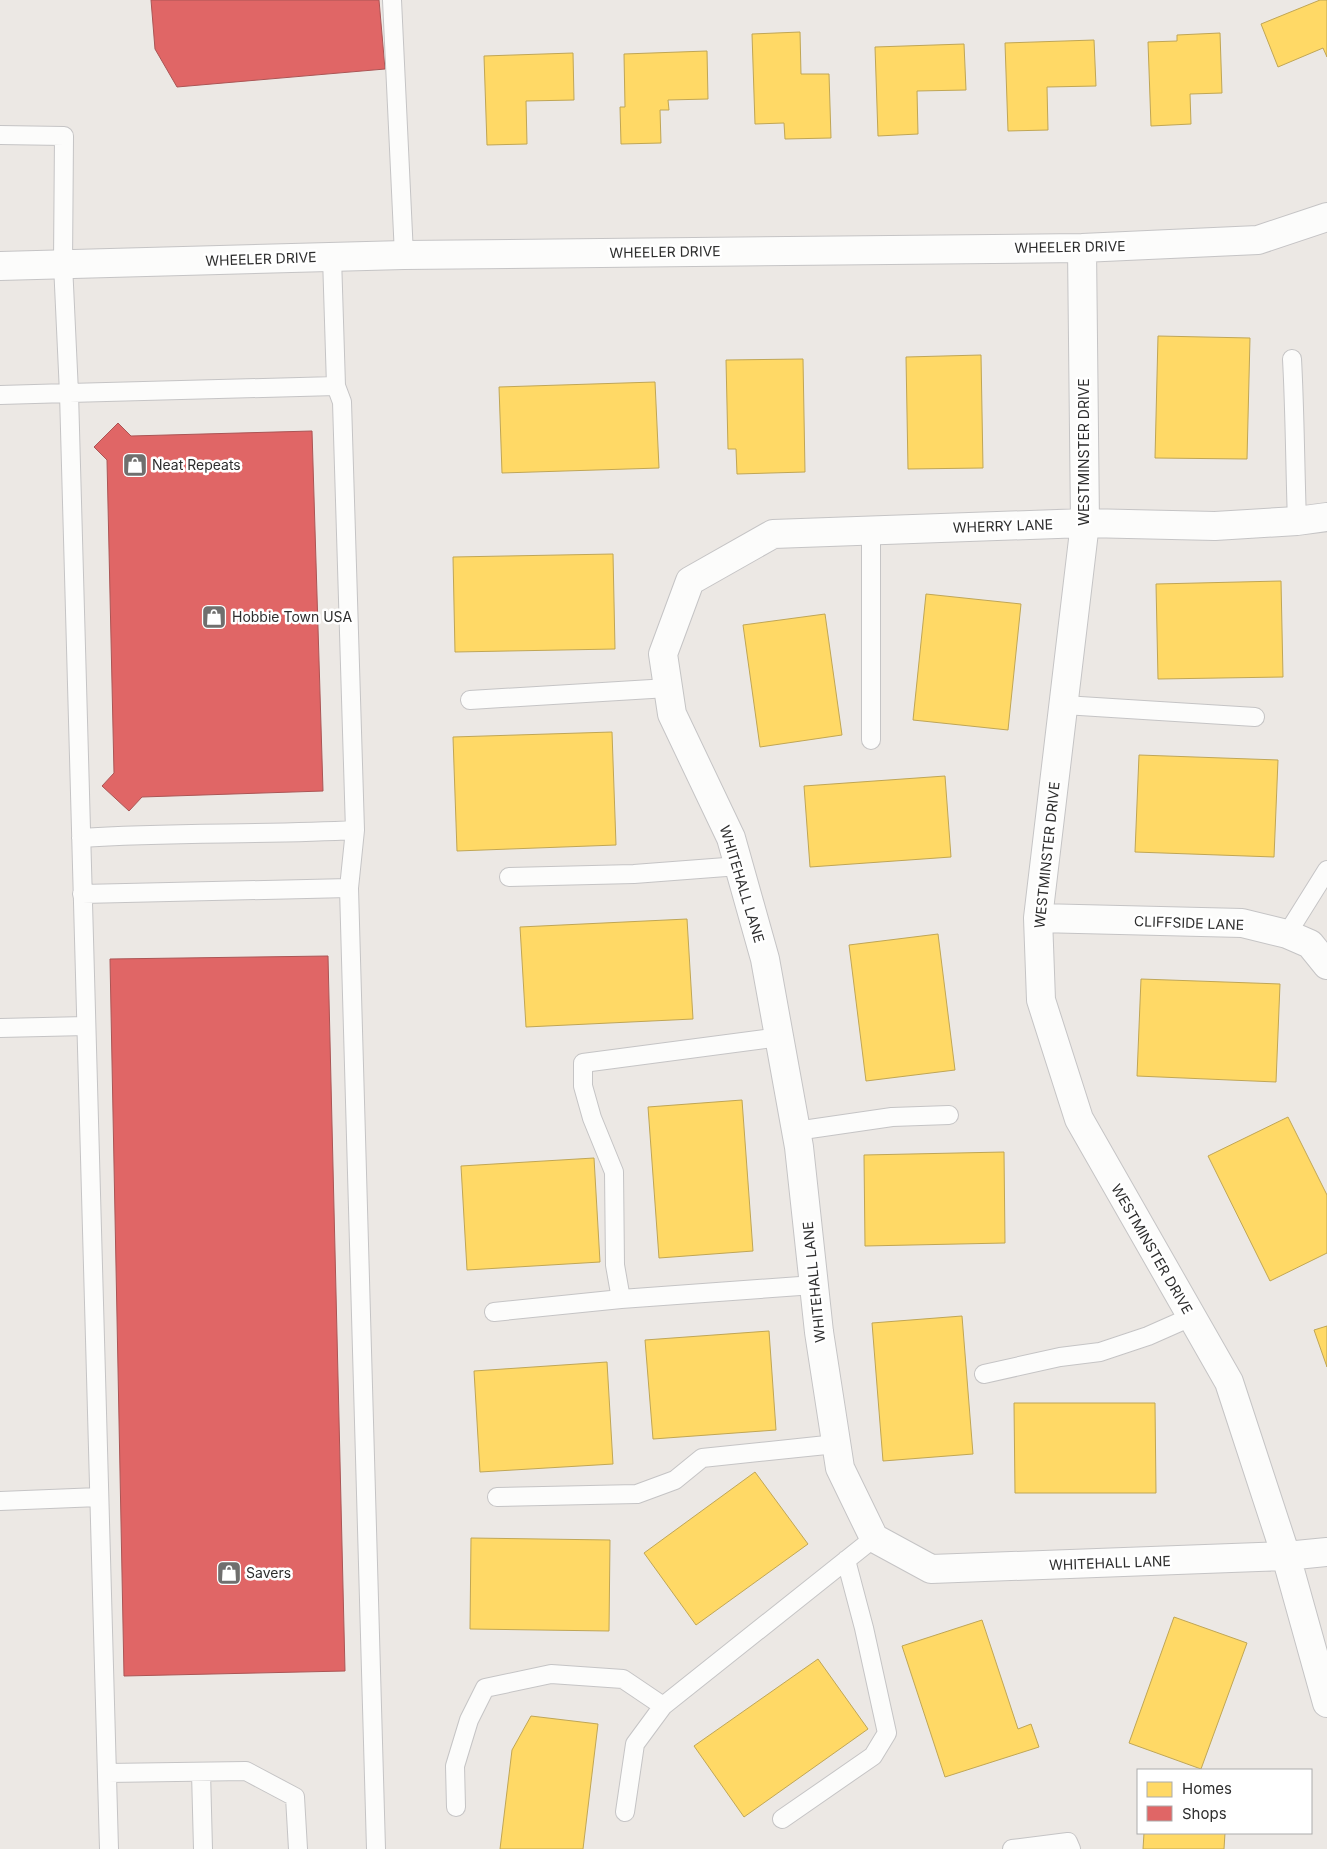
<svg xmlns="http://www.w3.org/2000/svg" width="1327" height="1849" font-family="Inter,sans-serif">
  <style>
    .homes { fill: #ffd966; stroke: #c0a655 }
    .shops { fill: #e06666; stroke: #ab5555 }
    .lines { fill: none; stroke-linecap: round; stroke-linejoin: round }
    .service-casing { stroke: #c5c4c5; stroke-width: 20 }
    .minor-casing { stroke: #c5c4c5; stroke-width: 30 }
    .service { stroke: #fcfcfb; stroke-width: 18 }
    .minor { stroke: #fcfcfb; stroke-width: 28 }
    .labels { text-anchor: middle; stroke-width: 5; stroke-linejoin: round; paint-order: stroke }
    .street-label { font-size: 14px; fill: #2e2e2e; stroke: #fff }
    .poi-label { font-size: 14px; fill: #2e2e2e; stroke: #fff; text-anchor: start }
  </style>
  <rect width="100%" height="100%" fill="#ece8e4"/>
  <path class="homes" d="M 1320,0 L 1327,0 L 1327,57 L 1323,48 L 1278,67 L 1261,24 Z
    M 800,32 L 801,74 L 829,74 L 831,138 L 785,139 L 784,123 L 755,124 L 752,34 Z
    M 1220,33 L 1222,93 L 1190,94 L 1191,124 L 1151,126 L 1148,42 L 1177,41 L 1177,35 Z
    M 1094,40 L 1096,86 L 1047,87 L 1048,130 L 1008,131 L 1005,43 Z
    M 964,44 L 966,90 L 917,91 L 918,134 L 878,136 L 875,47 Z
    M 707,51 L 708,99 L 668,100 L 669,110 L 660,110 L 661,143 L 621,144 L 620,107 L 625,107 L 624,54 Z
    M 573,53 L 574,100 L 526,101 L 527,144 L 487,145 L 484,56 Z
    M 1158,336 L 1250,338 L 1247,459 L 1155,458 Z
    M 981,355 L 983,468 L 908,469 L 906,357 Z
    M 803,359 L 805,472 L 737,474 L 736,449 L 728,449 L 726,360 Z
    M 655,382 L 659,468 L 502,473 L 499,387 Z
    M 613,554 L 615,649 L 455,652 L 453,557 Z
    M 1281,581 L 1283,677 L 1158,679 L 1156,584 Z
    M 926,594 L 1021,604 L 1008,730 L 913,720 Z
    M 825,614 L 842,735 L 760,747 L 743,625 Z
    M 612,732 L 616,845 L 457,851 L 453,737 Z
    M 1139,755 L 1278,760 L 1274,857 L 1135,852 Z
    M 945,776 L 951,857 L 810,867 L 804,786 Z
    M 687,919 L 693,1019 L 526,1027 L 520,927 Z
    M 938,934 L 955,1070 L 866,1081 L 849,945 Z
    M 1141,979 L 1280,984 L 1276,1082 L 1137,1076 Z
    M 742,1100 L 753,1251 L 659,1258 L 648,1107 Z
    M 1288,1117 L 1327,1195 L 1327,1253 L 1270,1281 L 1208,1156 Z
    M 1004,1152 L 1005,1243 L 865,1246 L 864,1155 Z
    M 594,1158 L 600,1262 L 467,1270 L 461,1166 Z
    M 962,1316 L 973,1454 L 883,1461 L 872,1323 Z
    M 1327,1326 L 1327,1367 L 1314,1330 Z
    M 769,1331 L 776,1430 L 653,1439 L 645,1340 Z
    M 607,1362 L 613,1464 L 480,1472 L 474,1371 Z
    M 1014,1403 L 1155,1403 L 1156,1493 L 1015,1493 Z
    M 755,1472 L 808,1544 L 696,1625 L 644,1553 Z
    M 471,1538 L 610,1540 L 609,1631 L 470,1629 Z
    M 1174,1617 L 1247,1643 L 1201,1769 L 1129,1743 Z
    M 982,1620 L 1018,1729 L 1031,1724 L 1039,1747 L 945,1777 L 902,1646 Z
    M 818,1659 L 868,1729 L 744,1817 L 694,1746 Z
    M 531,1716 L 598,1724 L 583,1849 L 500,1849 L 512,1750 Z
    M 1144,1833 L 1225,1833 L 1224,1849 L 1143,1849 Z"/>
  <path class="shops" d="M 151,0 L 379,0 L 385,69 L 177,87 L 155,49 Z
    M 118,423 L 131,436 L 312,431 L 323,791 L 142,797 L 129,811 L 102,786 L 114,773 L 107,460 L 94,447 Z
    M 328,956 L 345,1671 L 124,1676 L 110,959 Z"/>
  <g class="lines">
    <defs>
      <path id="service" d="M 392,0 L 404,255
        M 0,135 L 64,136 L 63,264 L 69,393 L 0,395
        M 332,257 L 336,386 L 342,402 L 355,830 L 349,888 L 376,1849
        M 1292,359 C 1295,413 1295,467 1297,521
        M 871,531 L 871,740
        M 470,700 L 668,688
        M 1064,705 L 1255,717
        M 81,838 C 172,832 264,835 355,830
        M 509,877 L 634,874 L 739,866
        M 82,894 L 349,888
        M 1287,934 L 1327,870
        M 0,1028 L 86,1026
        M 780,1037 L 583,1063 L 583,1086 L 592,1118 L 614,1172 L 615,1265 L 621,1299 L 814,1285
        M 796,1131 L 892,1117 L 949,1115
        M 494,1312 L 621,1299
        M 984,1374 L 1060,1357 L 1100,1352 L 1148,1336 L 1191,1317
        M 497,1497 L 637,1494 L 675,1480 L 702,1458 L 836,1444
        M 0,1501 L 99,1497
        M 201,1772 L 203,1849
        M 107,1773 L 246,1771 L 295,1797 L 298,1849
        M 456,1807 L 455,1766 L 469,1720 L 485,1688 L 551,1674 L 623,1679 L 663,1706
        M 625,1812 L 635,1744 L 663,1706 L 874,1538
        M 782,1819 L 873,1756 L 887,1733 L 864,1628 L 846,1560
        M 109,1849 L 69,393 L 336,386
        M 1012,1849 L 1068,1842 L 1071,1849"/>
      <path id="minor" d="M 1082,248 L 1085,523 L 1038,918 L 1041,1000 L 1079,1119 L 1229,1382 L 1286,1556 L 1327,1703
        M 0,266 L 404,255 L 1082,248 L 1258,240 L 1327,217
        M 1327,517 L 1297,521 L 1215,526 L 1085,523 L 773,534 L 690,581 L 663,654 L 672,714 L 731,838 L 765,959 L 799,1147 L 819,1332 L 840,1468 L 874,1538 L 931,1569 L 1286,1556 L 1327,1552
        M 1038,918 L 1242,923 L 1287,934 L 1310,944 L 1327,965"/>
    </defs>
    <use href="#service" class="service-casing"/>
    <use href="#minor" class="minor-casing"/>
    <use href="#service" class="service"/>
    <use href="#minor" class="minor"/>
  </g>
  <defs>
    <symbol id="shop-square" viewBox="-11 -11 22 22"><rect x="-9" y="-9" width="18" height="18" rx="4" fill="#706f6e" stroke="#fff"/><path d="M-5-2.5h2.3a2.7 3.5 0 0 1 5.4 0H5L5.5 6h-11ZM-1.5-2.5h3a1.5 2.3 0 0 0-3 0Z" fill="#fff"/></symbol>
  </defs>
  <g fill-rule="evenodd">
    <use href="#shop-square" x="121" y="451" width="28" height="28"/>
    <use href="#shop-square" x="200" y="603" width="28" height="28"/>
    <use href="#shop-square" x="215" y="1559" width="28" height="28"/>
  </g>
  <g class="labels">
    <g class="street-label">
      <text transform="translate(1070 247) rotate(-1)" y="5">WHEELER DRIVE</text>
      <text transform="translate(665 252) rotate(-1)" y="5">WHEELER DRIVE</text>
      <text transform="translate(261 259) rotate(-2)" y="5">WHEELER DRIVE</text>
      <text transform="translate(1084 452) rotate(-90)" y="5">WESTMINSTER DRIVE</text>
      <text transform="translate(1003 526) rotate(-2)" y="5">WHERRY LANE</text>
      <text transform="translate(1047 855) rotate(-84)" y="5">WESTMINSTER DRIVE</text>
      <text transform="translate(742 884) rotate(73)" y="5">WHITEHALL LANE</text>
      <text transform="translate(1189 923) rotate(2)" y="5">CLIFFSIDE LANE</text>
      <text transform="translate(1152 1249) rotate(60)" y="5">WESTMINSTER DRIVE</text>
      <text transform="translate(814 1282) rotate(-96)" y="5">WHITEHALL LANE</text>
      <text transform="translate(1110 1563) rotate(-2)" y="5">WHITEHALL LANE</text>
    </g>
    <g class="poi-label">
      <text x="152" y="470">Neat Repeats</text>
      <text x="232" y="622">Hobbie Town USA</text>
      <text x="246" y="1578">Savers</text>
    </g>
  </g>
  <rect x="1137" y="1769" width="175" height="65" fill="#ffffff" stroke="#ababab"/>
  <rect x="1147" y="1782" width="25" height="15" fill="#ffd966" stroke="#ababab"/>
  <text x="1182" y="1794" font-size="15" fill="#2e2e2e">Homes</text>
  <rect x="1147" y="1806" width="25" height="15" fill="#e06666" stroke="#ababab"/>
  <text x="1182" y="1819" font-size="15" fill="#2e2e2e">Shops</text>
</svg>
